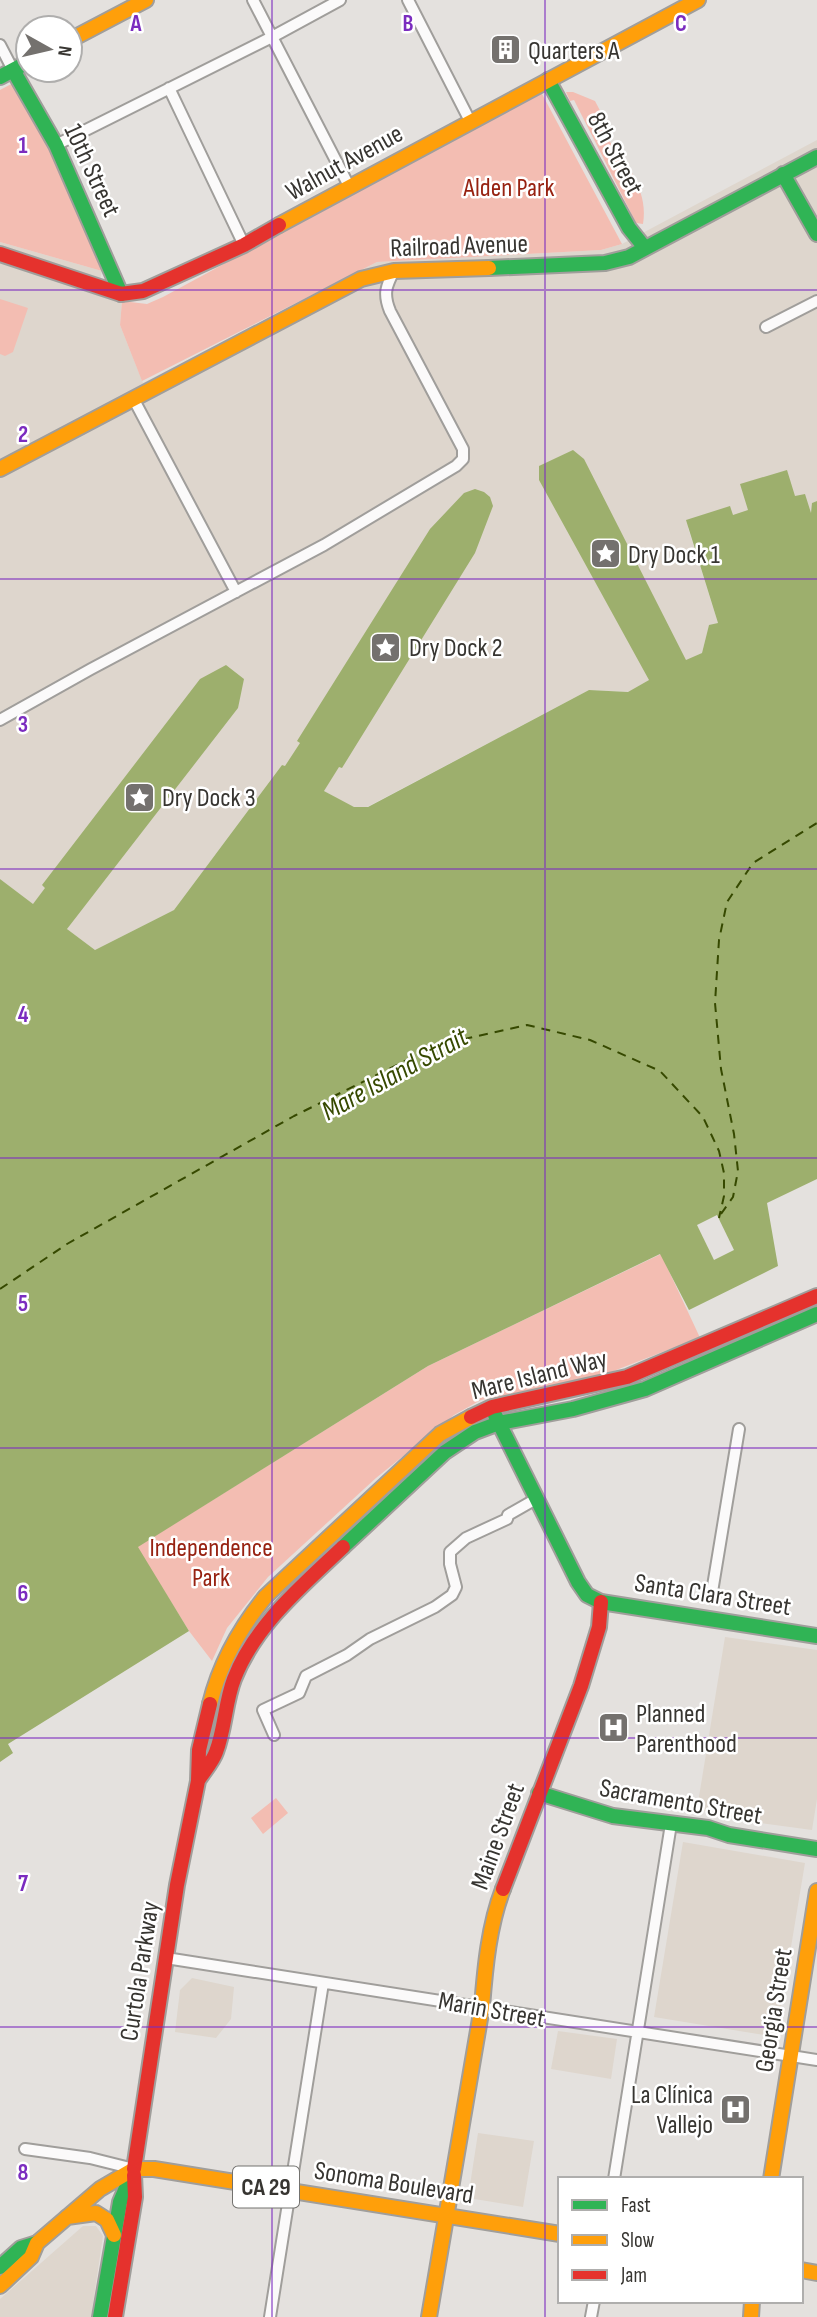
<svg xmlns="http://www.w3.org/2000/svg" width="817" height="2317" font-family="'Sofia Sans Condensed',sans-serif">
  <style>
    .built { fill: #ded6cd }
    .green { fill: #f3bdb2 }
    .water { fill: #9daf6d }
    .pier { fill: #e4e1de }
    .lines { fill: none; stroke-linecap: round; stroke-linejoin: round }
    .ferry { stroke: #364900; stroke-width: 2; stroke-dasharray: 9 7; stroke-linecap: butt }
    .street-casing { stroke: #a09e9b; stroke-width: 14 }
    .fast-casing { stroke: #a09e9b; stroke-width: 18 }
    .slow-casing { stroke: #a09e9b; stroke-width: 18 }
    .jam-casing { stroke: #a09e9b; stroke-width: 18 }
    .street { stroke: #fbfafa; stroke-width: 10 }
    .fast { stroke: #30b455; stroke-width: 14 }
    .slow { stroke: #ff9f0a; stroke-width: 14 }
    .jam { stroke: #e5322d; stroke-width: 14 }
    .grid { fill: none; stroke: #7b2cbf; stroke-width: 2; stroke-opacity: 0.55 }
    .labels { text-anchor: middle; stroke-width: 5; stroke-linejoin: round; paint-order: stroke }
    .shield { fill: #fff; stroke: #73726f; stroke-width: 2 }
    .shield-label { font-size: 24px; font-weight: bold; fill: #373531 }
    .poi-label { font-size: 26px; fill: #373531; stroke: #fff; text-anchor: start }
    .street-label { font-size: 26px; fill: #373531; stroke: #fff }
    .park-label { font-size: 26px; fill: #972211; stroke: #fff }
    .water-label { font-size: 28px; font-style: italic; fill: #364900; stroke: #fff }
    .grid-label { font-size: 23px; text-anchor: middle; font-weight: bold; fill: #7b2cbf; stroke: #fff; stroke-width: 5; stroke-linejoin: round; paint-order: stroke }
  </style>
  <rect width="100%" height="100%" fill="#e4e1de"/>
  <path class="built" d="M 817,140 L 817,501 L 812,503 L 813,520 L 688,528 L 718,623 L 709,626 L 702,653 L 686,661 L 684,658 L 648,677 L 649,680 L 629,692 L 589,690 L 367,807 L 354,807 L 344,803 L 282,765 L 174,910 L 95,950 L 67,929 L 72,921 L 32,904 L 0,879 L 0,242 L 102,271 L 97,293 L 122,301 L 120,325 L 143,383 L 377,262 L 601,250 L 622,244 Z
    M 725,1637 L 817,1650 L 817,1799 L 812,1830 L 753,1822 L 697,1809 Z
    M 683,1842 L 805,1863 L 776,2037 L 654,2017 Z
    M 192,1978 L 234,1987 L 231,2019 L 216,2038 L 175,2032 L 180,1990 Z
    M 558,2031 L 617,2039 L 611,2079 L 551,2069 Z
    M 478,2133 L 534,2141 L 523,2207 L 468,2198 Z
    M 83,2226 L 96,2226 L 103,2236 L 91,2317 L 0,2317 L 0,2299 Z"/>
  <path class="green" d="M 17,81 L 43,125 L 105,264 L 102,271 L 0,242 L 0,90 Z
    M 541,92 L 622,244 L 601,250 L 377,262 L 142,381 L 120,325 L 122,301 L 147,304 L 163,297 Z
    M 566,92 L 573,92 L 595,101 L 607,124 L 606,126 L 602,127 L 628,175 L 632,173 C 641,191 646,204 643,224 L 636,223 L 574,100 L 570,101 Z
    M 0,299 L 28,308 L 13,352 L 5,356 L 0,354 Z
    M 661,1254 L 702,1342 L 670,1349 L 606,1374 L 481,1400 L 454,1415 L 376,1478 L 268,1577 L 227,1628 L 212,1661 L 189,1631 L 137,1547 L 428,1366 Z
    M 276,1798 L 288,1813 L 263,1834 L 251,1818 Z"/>
  <path class="water" d="M 573,450 L 584,459 L 686,660 L 702,653 L 709,625 L 718,623 L 686,520 L 730,506 L 733,515 L 748,510 L 740,484 L 787,470 L 795,496 L 805,494 L 811,513 L 812,503 L 817,501 L 817,1179 L 767,1203 L 778,1266 L 689,1310 L 660,1254 L 428,1366 L 138,1547 L 189,1631 L 8,1744 L 13,1753 L 0,1762 L 0,879 L 33,904 L 45,888 L 42,885 L 200,679 L 226,665 L 244,679 L 238,708 L 67,929 L 95,950 L 174,910 L 282,765 L 285,766 L 300,743 L 297,741 L 430,529 L 464,493 L 475,489 L 484,492 L 490,497 L 493,506 L 475,553 L 342,768 L 339,767 L 324,791 L 354,807 L 368,807 L 589,690 L 628,692 L 649,680 L 539,480 L 539,466 Z"/>
  <path class="pier" d="M 717,1215 L 734,1250 L 714,1260 L 697,1225 Z"/>
  <g class="lines">
    <path class="ferry" d="M 721,1214 L 733,1197 L 738,1171 L 734,1134 L 721,1069 L 715,1003 L 719,940 L 727,902 L 753,863 L 817,823
      M 0,1289 L 67,1244 L 294,1116 L 437,1045 L 527,1025 L 590,1040 L 660,1071 L 703,1117 L 719,1151 L 724,1173 L 724,1196 L 719,1218"/>
    <defs>
      <path id="street" d="M 253,0 L 349,186
        M 408,0 L 470,121
        M 0,45 L 13,70
        M 169,88 L 244,245
        M 56,145 L 272,37 L 340,0
        M 766,327 L 817,301
        M 133,398 L 236,592
        M 0,720 L 91,669 L 324,545 L 456,466 L 463,459 L 463,449 L 390,311 C 383,294 386,286 394,271
        M 711,1598 L 739,1429
        M 274,1735 L 263,1710 L 299,1693 L 306,1676 L 347,1655 L 370,1639 L 435,1607 L 452,1595 L 456,1587 L 450,1564 L 450,1552 L 466,1538 L 507,1519 L 508,1515 L 536,1499
        M 166,1958 L 817,2060
        M 25,2149 L 90,2158 L 134,2169
        M 614,2179 L 671,1824
        M 270,2317 L 323,1983
        M 591,2317 L 594,2301"/>
      <path id="fast" d="M 13,70 L 56,145 L 121,294
        M 0,77 L 28,62
        M 548,80 L 629,228 L 645,248
        M 783,174 L 817,234
        M 489,268 L 605,263 L 629,257 L 817,157
        M 495,1415 L 578,1582 L 587,1595 L 601,1602 L 817,1636
        M 343,1547 L 445,1452 L 475,1432 L 499,1423 L 573,1409 L 645,1389 L 817,1314
        M 539,1793 L 613,1816 L 708,1828 L 729,1835 L 817,1849
        M 0,2267 L 21,2248 L 37,2243
        M 100,2317 L 120,2202 L 134,2169"/>
      <path id="slow" d="M 70,40 L 146,0
        M 279,225 L 698,0
        M 0,469 L 361,279 L 394,271 L 489,268
        M 210,1704 C 220,1663 240,1628 266,1596 L 440,1434 L 471,1417
        M 771,2179 L 817,1891
        M 67,2217 L 96,2213 L 107,2220 L 114,2235
        M 801,2270 L 817,2273
        M 0,2286 L 31,2257 L 37,2243 L 100,2189 L 134,2169 L 154,2169 L 560,2234
        M 429,2317 L 482,2007 C 485,1968 489,1925 503,1889
        M 751,2317 L 752,2301"/>
      <path id="jam" d="M 0,254 L 121,294 L 143,291 L 244,245 L 279,225
        M 471,1417 L 492,1407 L 627,1377 L 817,1296
        M 199,1779 C 205,1770 213,1761 216,1752 C 225,1729 225,1702 234,1679 C 255,1625 302,1586 343,1547
        M 503,1889 L 581,1686 L 599,1627 L 601,1602
        M 134,2169 L 177,1885 L 198,1781 L 199,1750 L 210,1704
        M 115,2317 L 135,2197 L 134,2175"/>
    </defs>
    <use href="#street" class="street-casing"/>
    <use href="#fast" class="fast-casing"/>
    <use href="#slow" class="slow-casing"/>
    <use href="#jam" class="jam-casing"/>
    <use href="#street" class="street"/>
    <use href="#fast" class="fast"/>
    <use href="#slow" class="slow"/>
    <use href="#jam" class="jam"/>
  </g>
  <path class="grid" d="M 272,0 L 272,2317M 545,0 L 545,2317M 0,290 L 817,290M 0,579 L 817,579M 0,869 L 817,869M 0,1158 L 817,1158M 0,1448 L 817,1448M 0,1738 L 817,1738M 0,2027 L 817,2027"/>
  <defs>
    <symbol id="building-square" viewBox="-11 -11 22 22"><rect x="-9" y="-9" width="18" height="18" rx="4" fill="#74716e" stroke="#fff"/><path d="M-4-6H4V6H1V3H-1V6H-4ZM-2.5-4.3h1.7v1.8h-1.7ZM.8-4.3h1.7v1.8H.8ZM-2.5-1h1.7V.8h-1.7ZM.8-1h1.7V.8H.8Z" fill="#fff"/></symbol>
    <symbol id="sight-square" viewBox="-11 -11 22 22"><rect x="-9" y="-9" width="18" height="18" rx="4" fill="#74716e" stroke="#fff"/><path d="M0-6L1.8-2.2L6-1.7L2.9 1.2L3.7 5.4L0 3.3L-3.7 5.4L-2.9 1.2L-6-1.7L-1.8-2.2Z" fill="#fff"/></symbol>
    <symbol id="hospital-square" viewBox="-11 -11 22 22"><rect x="-9" y="-9" width="18" height="18" rx="4" fill="#74716e" stroke="#fff"/><path d="M-5-5h3v3.5h4V-5h3V5h-3V1.5h-4V5h-3Z" fill="#fff"/></symbol>
  </defs>
  <g fill-rule="evenodd">
    <use href="#building-square" x="488" y="32" width="35" height="35"/>
    <use href="#sight-square" x="588" y="536" width="35" height="35"/>
    <use href="#sight-square" x="368" y="630" width="35" height="35"/>
    <use href="#sight-square" x="122" y="780" width="35" height="35"/>
    <use href="#hospital-square" x="596" y="1710" width="35" height="35"/>
    <use href="#hospital-square" x="718" y="2092" width="35" height="35"/>
  </g>
  <g class="labels">
    <rect class="shield" x="233" y="2166.5" width="66" height="41" rx="5"/>
    <g class="shield-label">
      <text x="266" y="2195">CA 29</text>
    </g>
    <g class="poi-label">
      <text x="528" y="59">Quarters A</text>
      <text x="628" y="563">Dry Dock 1</text>
      <text x="409" y="656">Dry Dock 2</text>
      <text x="162" y="806">Dry Dock 3</text>
      <text x="636" y="1722">Planned<tspan x="636" dy="30">Parenthood</tspan></text>
      <text x="713" y="2103" text-anchor="end">La Clínica<tspan x="713" dy="30">Vallejo</tspan></text>
    </g>
    <g class="street-label">
      <text transform="translate(616 153) rotate(62)" y="9">8th Street</text>
      <text transform="translate(344 162) rotate(-29)" y="9">Walnut Avenue</text>
      <text transform="translate(93 170) rotate(65)" y="9">10th Street</text>
      <text transform="translate(459 245) rotate(-2)" y="9">Railroad Avenue</text>
      <text transform="translate(539 1374) rotate(-14)" y="9">Mare Island Way</text>
      <text transform="translate(713 1594) rotate(9)" y="9">Santa Clara Street</text>
      <text transform="translate(681 1801) rotate(10)" y="9">Sacramento Street</text>
      <text transform="translate(497 1836) rotate(-70)" y="9">Maine Street</text>
      <text transform="translate(139 1971) rotate(-81)" y="9">Curtola Parkway</text>
      <text transform="translate(492 2009) rotate(10)" y="9">Marin Street</text>
      <text transform="translate(773 2010) rotate(-81)" y="9">Georgia Street</text>
      <text transform="translate(394 2182) rotate(9)" y="9">Sonoma Boulevard</text>
    </g>
    <g class="park-label">
      <text x="509" y="196">Alden Park</text>
      <text x="211" y="1556">Independence<tspan x="211" dy="30">Park</tspan></text>
    </g>
    <g class="water-label">
      <text transform="translate(394 1073) rotate(-29)" y="10">Mare Island Strait</text>
    </g>
  </g>
  <g class="grid-label">
    <text x="136" y="31">A</text>
    <text x="408" y="31">B</text>
    <text x="681" y="31">C</text>
    <text x="23" y="153">1</text>
    <text x="23" y="442">2</text>
    <text x="23" y="732">3</text>
    <text x="23" y="1022">4</text>
    <text x="23" y="1311">5</text>
    <text x="23" y="1601">6</text>
    <text x="23" y="1891">7</text>
    <text x="23" y="2180">8</text>
  </g>
  <rect x="558" y="2177" width="245" height="126" fill="#ffffff" stroke="#afaead" stroke-width="2"/>
  <rect x="572" y="2200" width="35" height="10" fill="#30b455" stroke="#afaead" stroke-width="2"/>
  <text x="621" y="2212" font-size="21" fill="#373531">Fast</text>
  <rect x="572" y="2235" width="35" height="10" fill="#ff9f0a" stroke="#afaead" stroke-width="2"/>
  <text x="621" y="2247" font-size="21" fill="#373531">Slow</text>
  <rect x="572" y="2270" width="35" height="10" fill="#e5322d" stroke="#afaead" stroke-width="2"/>
  <text x="621" y="2282" font-size="21" fill="#373531">Jam</text>
  <g transform="translate(49 49) rotate(98)"><circle r="33" fill="#ffffff" stroke="#afaead" stroke-width="2"/>
  <path d="M0-5L12 26L0 18L-12 26Z" fill="#74716e"/>
  <text y="-10" font-size="19" font-weight="bold" text-anchor="middle" fill="#373531">N</text>
  </g>
</svg>
